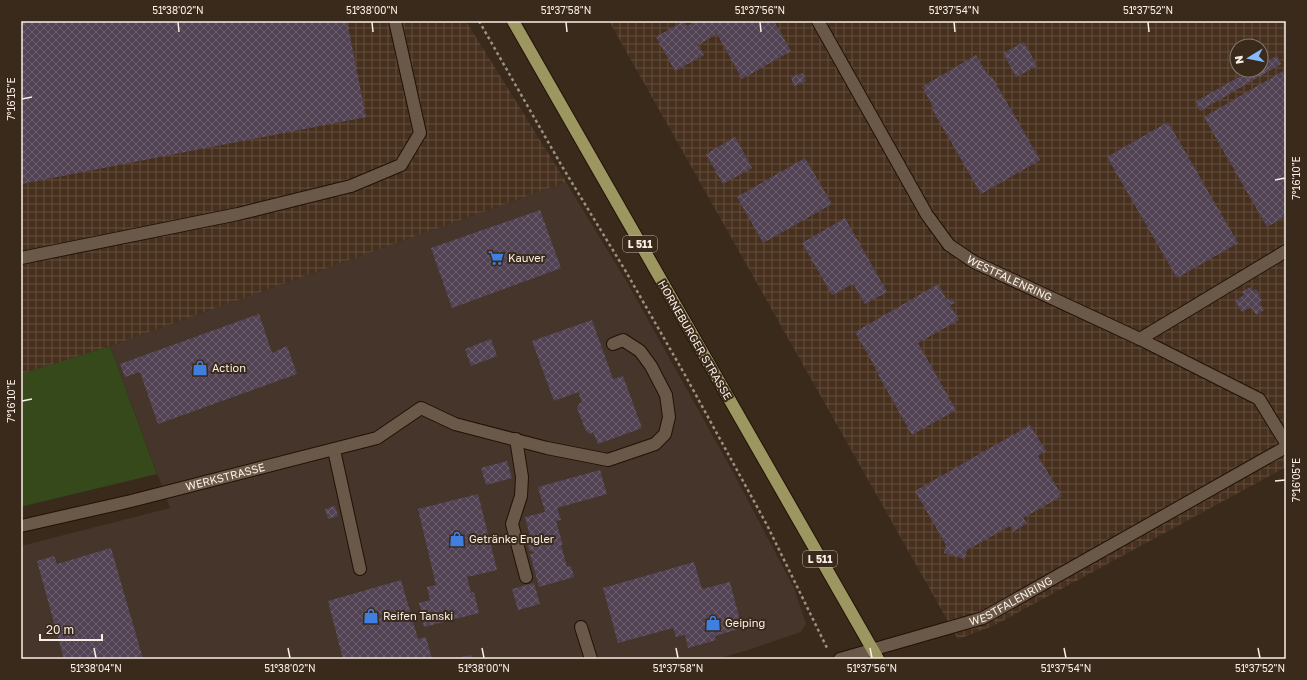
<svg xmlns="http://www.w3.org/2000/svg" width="1307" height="680" font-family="'Golos Text',sans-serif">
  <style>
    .commercial { fill: #45352a }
    .industrial { fill: url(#industrial-grid); fill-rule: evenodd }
    .green { fill: #35491b }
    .building { fill: url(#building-cross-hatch) }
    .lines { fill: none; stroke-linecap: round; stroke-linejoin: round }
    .minor-casing { stroke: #211205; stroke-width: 14 }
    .major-casing { stroke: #211205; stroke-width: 14 }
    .path { stroke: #9d9084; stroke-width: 2.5; stroke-dasharray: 3 3; stroke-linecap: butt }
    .minor { stroke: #6a5848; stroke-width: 12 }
    .major { stroke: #9c9661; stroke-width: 12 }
    .ticks { fill: none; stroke: #faefe6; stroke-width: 1.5 }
    .labels { text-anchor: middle; stroke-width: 4; stroke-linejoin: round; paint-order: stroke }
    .shield { fill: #3a2a1c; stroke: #c0b4a9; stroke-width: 1 }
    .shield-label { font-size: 10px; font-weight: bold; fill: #faefe6 }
    .poi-label { font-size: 11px; fill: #faefe6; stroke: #3a2a1c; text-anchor: start }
    .street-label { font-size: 11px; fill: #faefe6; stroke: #3a2a1c }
    .neatline { fill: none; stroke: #faefe6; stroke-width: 1.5 }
    .ticks-label { font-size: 10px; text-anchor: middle; fill: #faefe6 }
  </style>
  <defs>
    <pattern id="industrial-grid" width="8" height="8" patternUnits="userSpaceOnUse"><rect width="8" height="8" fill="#47311e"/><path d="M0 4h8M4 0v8" fill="none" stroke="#624f3f"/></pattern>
    <pattern id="building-cross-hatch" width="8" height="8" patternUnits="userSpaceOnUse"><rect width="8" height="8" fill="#524354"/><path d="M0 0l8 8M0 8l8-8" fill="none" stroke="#6c5e6d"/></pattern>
  </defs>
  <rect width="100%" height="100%" fill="#3a2a1c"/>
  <path class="commercial" d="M 566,182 L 628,284 L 733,472 L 794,588 L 806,624 L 801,632 L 748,650 L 717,659 L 21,659 L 21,546 L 170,508 L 110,346 Z"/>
  <path class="industrial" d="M 21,21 L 466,21 L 566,182 L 110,346 L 21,374 Z
    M 609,21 L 1286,21 L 1286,467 L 993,626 L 958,639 ZM 1237,46 L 1261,46 L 1261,70 L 1237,70 Z"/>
  <path class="green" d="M 110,346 L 157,474 L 24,506 L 21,505 L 21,374 Z"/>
  <path class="building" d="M 21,21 L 347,21 L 366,117 L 21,184 Z
    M 684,21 L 687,26 L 696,21 L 774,21 L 791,51 L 742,79 L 717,34 L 698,45 L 704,55 L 675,71 L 656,37 Z
    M 1024,42 L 1037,66 L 1016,77 L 1003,53 Z
    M 976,55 L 989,77 L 991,75 L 1040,160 L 981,194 L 932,109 L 934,108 L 922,87 Z
    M 1277,56 L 1281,64 L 1200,111 L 1195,102 L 1251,70 L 1261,70 L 1261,64 Z
    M 1285,70 L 1286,72 L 1286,216 L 1267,227 L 1204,117 Z
    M 803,73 L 806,81 L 794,86 L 791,77 Z
    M 1168,122 L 1238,243 L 1177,278 L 1107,157 Z
    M 735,137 L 752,168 L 723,184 L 706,154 Z
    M 805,158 L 832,204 L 763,243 L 737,197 Z
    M 540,210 L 561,268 L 452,308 L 431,248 Z
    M 845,218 L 887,292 L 865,304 L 853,284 L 832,295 L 802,243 Z
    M 938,284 L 947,300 L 952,298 L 955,303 L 950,305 L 959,320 L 918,343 L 956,410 L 912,435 L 878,374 L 879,374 L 855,332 Z
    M 1251,287 L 1253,291 L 1256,289 L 1262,300 L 1259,302 L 1264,310 L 1256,315 L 1251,307 L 1242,312 L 1235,301 L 1244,295 L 1242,292 Z
    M 259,314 L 272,353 L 287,346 L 297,374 L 158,424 L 140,372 L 125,377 L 120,364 Z
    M 592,320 L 613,379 L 623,376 L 642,428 L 598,444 L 593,432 L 590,434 L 586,431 L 577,408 L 579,404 L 582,402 L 578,392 L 554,401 L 532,341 Z
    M 491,339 L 497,356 L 471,366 L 465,349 Z
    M 1030,425 L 1046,451 L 1038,456 L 1062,496 L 1023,518 L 1027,523 L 1013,532 L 1010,526 L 967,550 L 965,559 L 944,553 L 946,545 L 915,491 Z
    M 507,461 L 512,478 L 486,485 L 481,468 Z
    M 600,470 L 607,494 L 557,508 L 561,520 L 556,521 L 563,545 L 561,545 L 567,567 L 571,566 L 574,577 L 539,587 L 530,554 L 535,553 L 529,550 L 527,544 L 531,540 L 525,517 L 545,512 L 538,487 Z
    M 478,494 L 497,570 L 467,577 L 471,593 L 474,592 L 479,613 L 424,627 L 419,603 L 430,600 L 427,587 L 436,585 L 418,509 Z
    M 335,506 L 338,516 L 328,519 L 325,509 Z
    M 111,548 L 143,659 L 64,659 L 37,561 L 54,556 L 57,564 Z
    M 694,562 L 702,589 L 730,582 L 742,628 L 715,636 L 716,640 L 688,648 L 685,635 L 676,637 L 673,628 L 618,643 L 603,588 Z
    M 401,580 L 418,639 L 426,637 L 432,659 L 343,659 L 328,601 Z
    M 534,583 L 540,604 L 518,610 L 512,589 Z
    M 471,655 L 472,659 L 457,659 L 457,658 Z"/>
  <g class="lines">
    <defs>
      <g id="minor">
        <path id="s1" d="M 818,21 L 927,215 L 949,245 L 974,262 L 1140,339 L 1259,399 L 1286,443"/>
        <path d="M 21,258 L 238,214 L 351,186 L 401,165 L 420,133 L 395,21"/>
        <path d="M 1140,339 L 1286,251"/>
        <path d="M 516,439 L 522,477 L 521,496 L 512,524 L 526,577"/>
        <path d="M 334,450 L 360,569"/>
        <path id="s2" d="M 21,526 L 131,501 L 377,438 L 421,408 L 455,424 L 547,448 L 608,460 L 655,444 L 665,434 L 669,417 L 666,395 L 651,366 L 640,351 L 623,340 L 613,344"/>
        <path d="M 581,627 L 591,659"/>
        <path id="s3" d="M 840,659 L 983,618 L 1286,447"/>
      </g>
      <path id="major" d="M 513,21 L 878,659"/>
    </defs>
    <use href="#minor" class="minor-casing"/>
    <use href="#major" class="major-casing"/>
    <path class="path" d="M 479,21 L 563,168 L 625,270 L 685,375 L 767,525 L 828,650"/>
    <use href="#minor" class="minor"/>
    <use href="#major" class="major"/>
  </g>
  <path class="ticks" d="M 178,22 L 179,32M 372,22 L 373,32M 566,22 L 567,32M 760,22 L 761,32M 954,22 L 955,32M 1148,22 L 1149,32M 22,99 L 32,97M 1275,180 L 1285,178M 22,401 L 32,399M 1275,481 L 1285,480M 94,648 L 96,658M 288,648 L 290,658M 482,648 L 484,658M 676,648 L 678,658M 870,648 L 872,658M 1064,648 L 1066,658M 1258,648 L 1260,658"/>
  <defs>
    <symbol id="supermarket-bare" viewBox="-9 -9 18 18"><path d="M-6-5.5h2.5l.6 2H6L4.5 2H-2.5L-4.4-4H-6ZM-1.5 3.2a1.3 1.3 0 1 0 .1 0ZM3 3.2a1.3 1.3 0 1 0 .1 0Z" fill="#3f7fe0" stroke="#3a2a1c" stroke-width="2.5" paint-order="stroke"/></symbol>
    <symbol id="shop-bare" viewBox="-9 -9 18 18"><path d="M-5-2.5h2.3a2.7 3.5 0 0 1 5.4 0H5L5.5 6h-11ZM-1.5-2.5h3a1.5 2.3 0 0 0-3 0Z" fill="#3f7fe0" stroke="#3a2a1c" stroke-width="2.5" paint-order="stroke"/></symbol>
  </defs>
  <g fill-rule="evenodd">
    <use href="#supermarket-bare" x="485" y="247" width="22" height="22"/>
    <use href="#shop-bare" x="189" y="357" width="22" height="22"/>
    <use href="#shop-bare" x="446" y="528" width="22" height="22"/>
    <use href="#shop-bare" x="360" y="605" width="22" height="22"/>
    <use href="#shop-bare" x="702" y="612" width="22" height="22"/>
  </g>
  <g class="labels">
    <g class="shield">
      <rect x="623" y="236" width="34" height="16" rx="3"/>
      <rect x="803" y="551" width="34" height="16" rx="3"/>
    </g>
    <g class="shield-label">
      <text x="640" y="248">L 511</text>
      <text x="820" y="563">L 511</text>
    </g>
    <g class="poi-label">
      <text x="508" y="262">Kauver</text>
      <text x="212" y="372">Action</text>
      <text x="469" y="543">Getränke Engler</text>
      <text x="383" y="620">Reifen Tanski</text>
      <text x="725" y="627">Geiping</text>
    </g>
    <g class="street-label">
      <text dy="4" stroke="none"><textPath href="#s1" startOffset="329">WESTFALENRING</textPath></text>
      <text transform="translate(695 340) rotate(60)" y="4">HORNEBURGER STRASSE</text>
      <text dy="4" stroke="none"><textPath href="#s2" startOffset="210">WERKSTRASSE</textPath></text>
      <text dy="4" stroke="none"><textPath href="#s3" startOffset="181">WESTFALENRING</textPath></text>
    </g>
  </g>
  <rect width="1307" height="680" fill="none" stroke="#3a2a1c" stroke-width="44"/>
  <g transform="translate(1249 58) rotate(260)"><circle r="19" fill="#3a2a1c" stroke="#87796d"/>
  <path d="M0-3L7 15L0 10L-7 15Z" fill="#87bbfb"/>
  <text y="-6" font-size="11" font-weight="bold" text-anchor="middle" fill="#faefe6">N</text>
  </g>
  <path d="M40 634v6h62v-6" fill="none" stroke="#faefe6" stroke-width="2"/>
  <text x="46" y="634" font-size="12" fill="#faefe6" stroke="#3a2a1c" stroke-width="3" paint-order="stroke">20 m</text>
  <rect x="22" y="22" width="1263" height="636" class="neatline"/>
  <g class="ticks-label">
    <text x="178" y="14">51°38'02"N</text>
    <text x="372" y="14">51°38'00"N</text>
    <text x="566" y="14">51°37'58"N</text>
    <text x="760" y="14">51°37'56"N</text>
    <text x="954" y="14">51°37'54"N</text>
    <text x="1148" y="14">51°37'52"N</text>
    <text transform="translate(11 99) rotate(-90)" y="4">7°16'15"E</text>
    <text transform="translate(1296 178) rotate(-90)" y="4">7°16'10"E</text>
    <text transform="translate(11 401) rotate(-90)" y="4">7°16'10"E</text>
    <text transform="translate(1296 480) rotate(-90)" y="4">7°16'05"E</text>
    <text x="96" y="672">51°38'04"N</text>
    <text x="290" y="672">51°38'02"N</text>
    <text x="484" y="672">51°38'00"N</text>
    <text x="678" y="672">51°37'58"N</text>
    <text x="872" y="672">51°37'56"N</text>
    <text x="1066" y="672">51°37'54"N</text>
    <text x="1260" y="672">51°37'52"N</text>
  </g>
</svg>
